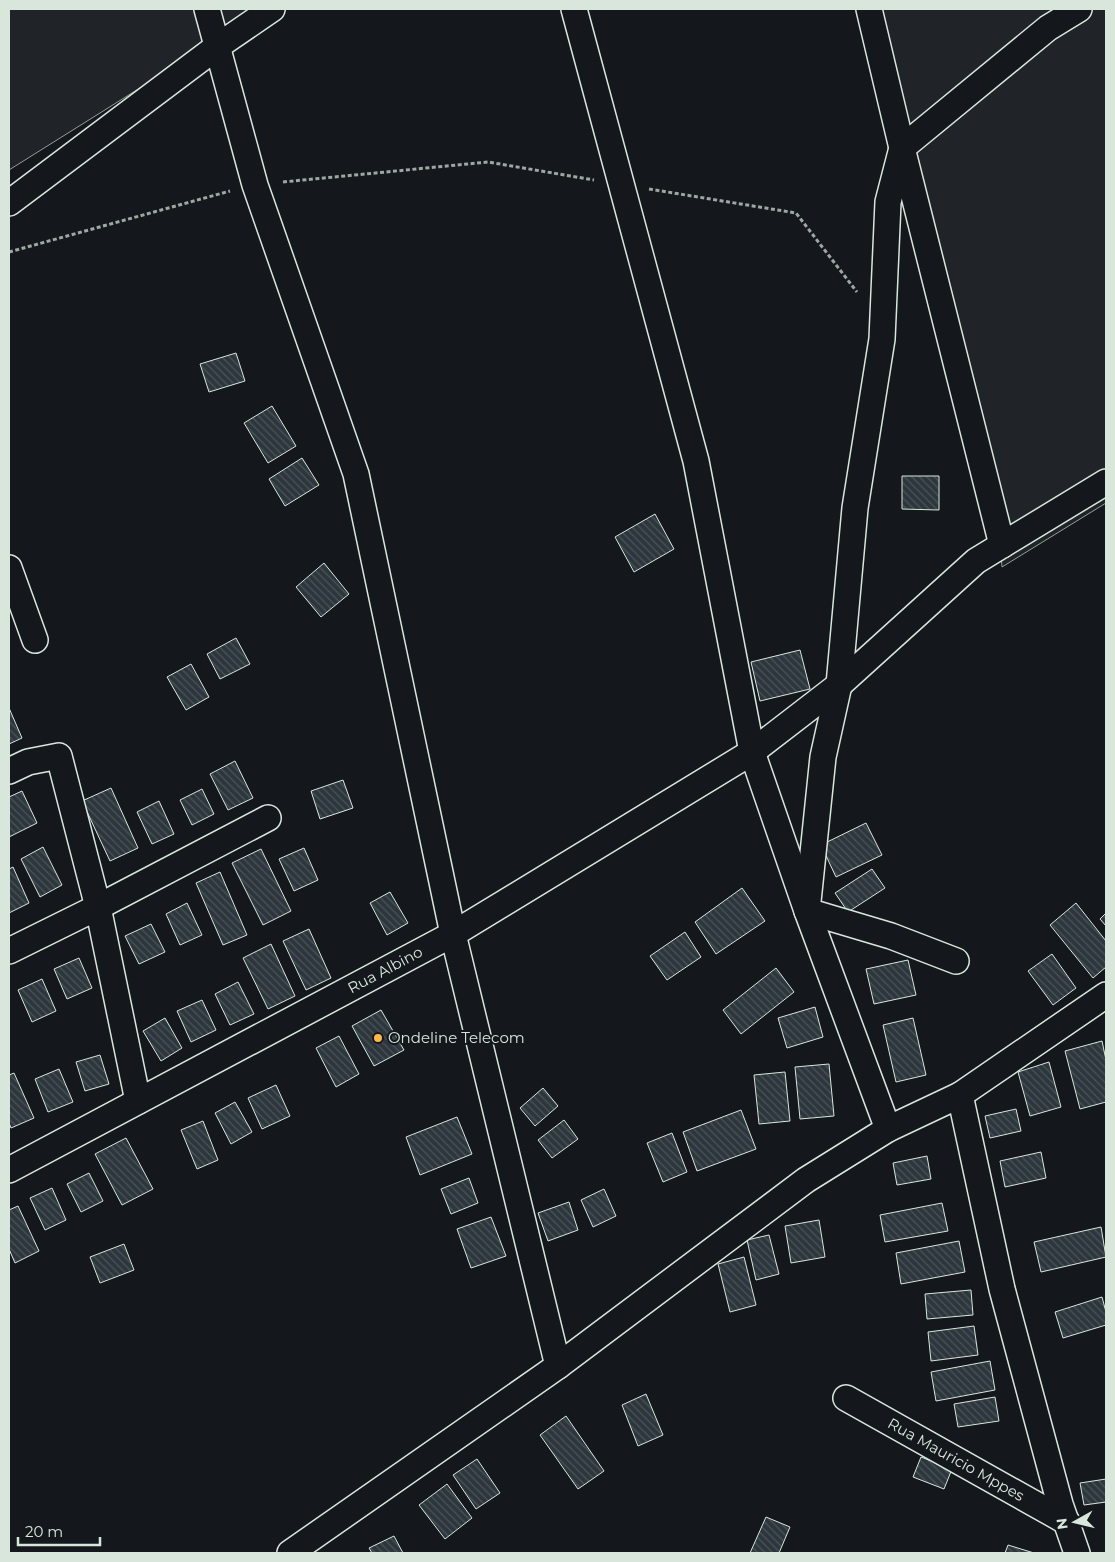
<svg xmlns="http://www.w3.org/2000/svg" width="1115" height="1562" font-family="Montserrat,sans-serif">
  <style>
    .grass { fill: #202428; stroke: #939e99 }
    .building { fill: url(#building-back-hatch); stroke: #d8e6dc }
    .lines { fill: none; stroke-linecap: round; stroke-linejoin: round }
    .street-casing { stroke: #d8e6dc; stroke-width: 28 }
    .path { stroke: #9da8a2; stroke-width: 3; stroke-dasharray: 4 2.5; stroke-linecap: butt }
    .street { stroke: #14181c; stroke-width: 25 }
    .poi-dot { fill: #ffb74d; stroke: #14181c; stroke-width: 2 }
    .labels { text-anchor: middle; stroke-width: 4; stroke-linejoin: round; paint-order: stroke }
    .street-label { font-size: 15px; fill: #d8e6dc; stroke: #14181c }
    .poi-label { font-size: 15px; fill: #d8e6dc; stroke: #14181c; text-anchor: start }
  </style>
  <defs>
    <pattern id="building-back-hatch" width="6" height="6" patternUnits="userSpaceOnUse" patternTransform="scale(1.25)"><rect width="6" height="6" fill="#2c363c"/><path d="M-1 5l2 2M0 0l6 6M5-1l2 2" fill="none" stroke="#4a5358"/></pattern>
  </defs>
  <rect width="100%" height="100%" fill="#14181c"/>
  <path class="grass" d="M 9,9 L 266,9 L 9,170 Z
    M 869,9 L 1106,9 L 1106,503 L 1002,567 L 1000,544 Z"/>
  <path class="building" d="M 236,353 L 245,381 L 209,392 L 200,364 Z
    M 272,406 L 296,446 L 268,463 L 244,423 Z
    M 302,458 L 319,485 L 285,506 L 269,479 Z
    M 902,476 L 939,476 L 939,510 L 902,509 Z
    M 655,514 L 674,549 L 634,572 L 615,537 Z
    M 324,563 L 349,594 L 321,617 L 296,587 Z
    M 236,638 L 250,664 L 220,679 L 207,654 Z
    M 800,650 L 810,689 L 760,701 L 751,662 Z
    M 191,664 L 209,697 L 186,710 L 167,677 Z
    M 9,708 L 22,738 L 9,744 Z
    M 235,761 L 253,798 L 228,810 L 210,774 Z
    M 343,780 L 353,808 L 320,819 L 311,791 Z
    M 111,788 L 138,848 L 110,861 L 82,801 Z
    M 202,789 L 214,814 L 192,825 L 180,800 Z
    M 22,791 L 37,823 L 9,837 L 9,797 Z
    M 159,801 L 174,834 L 152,844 L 137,812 Z
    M 866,823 L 882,855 L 836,877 L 821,845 Z
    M 43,847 L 62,885 L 40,897 L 21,859 Z
    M 304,848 L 318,880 L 294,891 L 279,859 Z
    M 261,849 L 291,911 L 263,925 L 232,863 Z
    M 13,867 L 29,903 L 9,913 L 9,869 Z
    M 872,869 L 885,888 L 848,912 L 835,893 Z
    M 220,872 L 247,935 L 223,945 L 196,883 Z
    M 742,888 L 765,921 L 716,954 L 695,922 Z
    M 390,892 L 408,923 L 387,935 L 370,903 Z
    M 187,903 L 202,935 L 180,945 L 166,914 Z
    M 1076,903 L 1106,941 L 1106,967 L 1093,978 L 1050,925 Z
    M 1106,913 L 1106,926 L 1100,919 Z
    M 151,924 L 165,952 L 139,964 L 125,936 Z
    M 309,929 L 331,978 L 306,990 L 283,941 Z
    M 685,932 L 701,957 L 667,980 L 650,956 Z
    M 271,944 L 295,996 L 268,1009 L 243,958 Z
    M 1052,954 L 1076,988 L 1053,1005 L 1028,971 Z
    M 79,958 L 92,988 L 67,999 L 54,969 Z
    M 908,960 L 916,995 L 874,1004 L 866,969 Z
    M 776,968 L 794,992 L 741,1034 L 723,1010 Z
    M 42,979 L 56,1011 L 32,1022 L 18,990 Z
    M 238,982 L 254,1014 L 230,1025 L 215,994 Z
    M 202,1000 L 216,1030 L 191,1042 L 177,1011 Z
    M 815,1007 L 823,1037 L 787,1048 L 778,1018 Z
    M 381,1010 L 404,1050 L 374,1066 L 352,1026 Z
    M 165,1018 L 182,1048 L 161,1061 L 143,1031 Z
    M 913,1018 L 926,1075 L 896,1082 L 883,1025 Z
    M 339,1036 L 359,1074 L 336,1087 L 316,1048 Z
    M 1102,1041 L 1106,1060 L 1106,1102 L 1080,1109 L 1065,1051 Z
    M 100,1055 L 109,1084 L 85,1091 L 76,1062 Z
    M 1049,1062 L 1061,1107 L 1030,1116 L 1018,1072 Z
    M 829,1064 L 834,1116 L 800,1119 L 795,1067 Z
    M 59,1069 L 73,1102 L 48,1112 L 35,1079 Z
    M 785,1072 L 790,1121 L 759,1124 L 754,1075 Z
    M 14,1073 L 34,1118 L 11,1128 L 9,1123 L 9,1075 Z
    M 276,1085 L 290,1116 L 262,1129 L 248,1098 Z
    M 543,1088 L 558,1106 L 535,1126 L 520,1108 Z
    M 235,1102 L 252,1132 L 231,1144 L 215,1113 Z
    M 1016,1109 L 1021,1131 L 990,1138 L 985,1116 Z
    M 741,1110 L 756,1149 L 697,1171 L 683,1132 Z
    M 457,1117 L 472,1154 L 420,1175 L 406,1137 Z
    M 564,1120 L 578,1139 L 552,1158 L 538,1140 Z
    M 203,1121 L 218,1160 L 197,1169 L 181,1130 Z
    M 672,1133 L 687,1172 L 663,1182 L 647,1143 Z
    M 126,1138 L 153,1189 L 122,1205 L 95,1154 Z
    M 1041,1152 L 1046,1178 L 1005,1187 L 1000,1161 Z
    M 927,1156 L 931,1179 L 897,1185 L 893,1163 Z
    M 89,1173 L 103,1201 L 81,1212 L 67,1184 Z
    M 469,1178 L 478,1203 L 451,1214 L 441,1189 Z
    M 52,1188 L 66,1220 L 45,1230 L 30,1198 Z
    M 604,1189 L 616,1216 L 593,1227 L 581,1200 Z
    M 569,1202 L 578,1230 L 548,1241 L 538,1213 Z
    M 942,1203 L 948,1231 L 885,1242 L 880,1215 Z
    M 18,1206 L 39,1251 L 15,1263 L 9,1249 L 9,1210 Z
    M 491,1217 L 506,1256 L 471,1268 L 457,1229 Z
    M 819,1220 L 825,1257 L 791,1263 L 785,1226 Z
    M 1101,1227 L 1106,1257 L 1041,1272 L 1034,1242 Z
    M 769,1235 L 779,1274 L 756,1280 L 747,1240 Z
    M 959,1241 L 965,1272 L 901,1284 L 896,1253 Z
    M 124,1244 L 134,1270 L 100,1283 L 90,1257 Z
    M 744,1257 L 756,1305 L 730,1312 L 718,1264 Z
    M 971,1290 L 973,1315 L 927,1319 L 925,1294 Z
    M 1102,1297 L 1106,1312 L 1106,1325 L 1063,1338 L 1055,1312 Z
    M 974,1326 L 978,1355 L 931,1361 L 928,1332 Z
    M 990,1361 L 995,1390 L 936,1401 L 931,1372 Z
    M 646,1394 L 663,1435 L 638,1446 L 622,1405 Z
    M 995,1397 L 999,1421 L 958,1427 L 954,1404 Z
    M 566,1416 L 604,1471 L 578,1489 L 540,1435 Z
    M 921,1457 L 952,1469 L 944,1489 L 913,1477 Z
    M 477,1459 L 500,1493 L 476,1509 L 453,1475 Z
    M 1106,1479 L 1106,1502 L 1084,1505 L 1080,1483 Z
    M 447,1484 L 472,1518 L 445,1539 L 419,1505 Z
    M 766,1517 L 790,1527 L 779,1553 L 750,1553 Z
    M 394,1536 L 403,1553 L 372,1553 L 369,1548 Z
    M 1008,1545 L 1034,1553 L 1005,1553 Z"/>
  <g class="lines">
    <defs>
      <g id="street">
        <path d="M 207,9 L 255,185 L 356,474 L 453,934 L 558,1366"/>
        <path d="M 574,9 L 696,461 L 752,752 L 807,911 L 888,1129"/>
        <path d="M 869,9 L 902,148 L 1002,545"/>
        <path d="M 9,203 L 218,46 L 272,9"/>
        <path d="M 9,568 L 35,640"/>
        <path d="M 9,771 L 28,762 L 59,756 L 98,907 L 138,1101"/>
        <path d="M 9,951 L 98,907 L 268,818"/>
        <path d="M 956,961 L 891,936 L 807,911 L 823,757 L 839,685 L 855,508 L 882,339 L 888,202 L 902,148 L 1048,28 L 1079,9"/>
        <path d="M 960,1095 L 1002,1289 L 1060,1504 L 1077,1553"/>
        <path id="s1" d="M 9,1170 L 453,934 L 752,752 L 839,685 L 976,561 L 1106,482"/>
        <path id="s2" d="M 846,1398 L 1067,1522"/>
        <path d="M 290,1553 L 558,1366 L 806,1180 L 888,1129 L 960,1095 L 1106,995"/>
      </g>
    </defs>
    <use href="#street" class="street-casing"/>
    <path class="path" d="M 283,182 L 488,162 L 594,180
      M 649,189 L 796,213 L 857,292
      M 9,252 L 230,191"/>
    <use href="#street" class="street"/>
  </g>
  <circle class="poi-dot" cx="378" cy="1038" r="5"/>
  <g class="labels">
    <g class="street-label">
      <text dy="5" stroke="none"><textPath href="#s1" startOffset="426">Rua Albino</textPath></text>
      <text dy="5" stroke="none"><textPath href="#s2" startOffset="126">Rua Mauricio Mppes</textPath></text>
    </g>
    <g class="poi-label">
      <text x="388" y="1043">Ondeline Telecom</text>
    </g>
  </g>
  <rect width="1115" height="1562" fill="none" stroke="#d8e6dc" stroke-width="20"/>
  <g transform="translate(1075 1522) rotate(262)" stroke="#14181c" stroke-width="4" paint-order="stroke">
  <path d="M0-4L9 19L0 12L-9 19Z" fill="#d8e6dc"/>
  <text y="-8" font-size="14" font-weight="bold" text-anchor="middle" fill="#d8e6dc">N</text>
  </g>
  <path d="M18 1537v8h82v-8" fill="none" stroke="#d8e6dc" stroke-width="2.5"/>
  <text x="25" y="1537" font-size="15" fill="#d8e6dc" stroke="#14181c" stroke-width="4" paint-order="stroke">20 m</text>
</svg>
